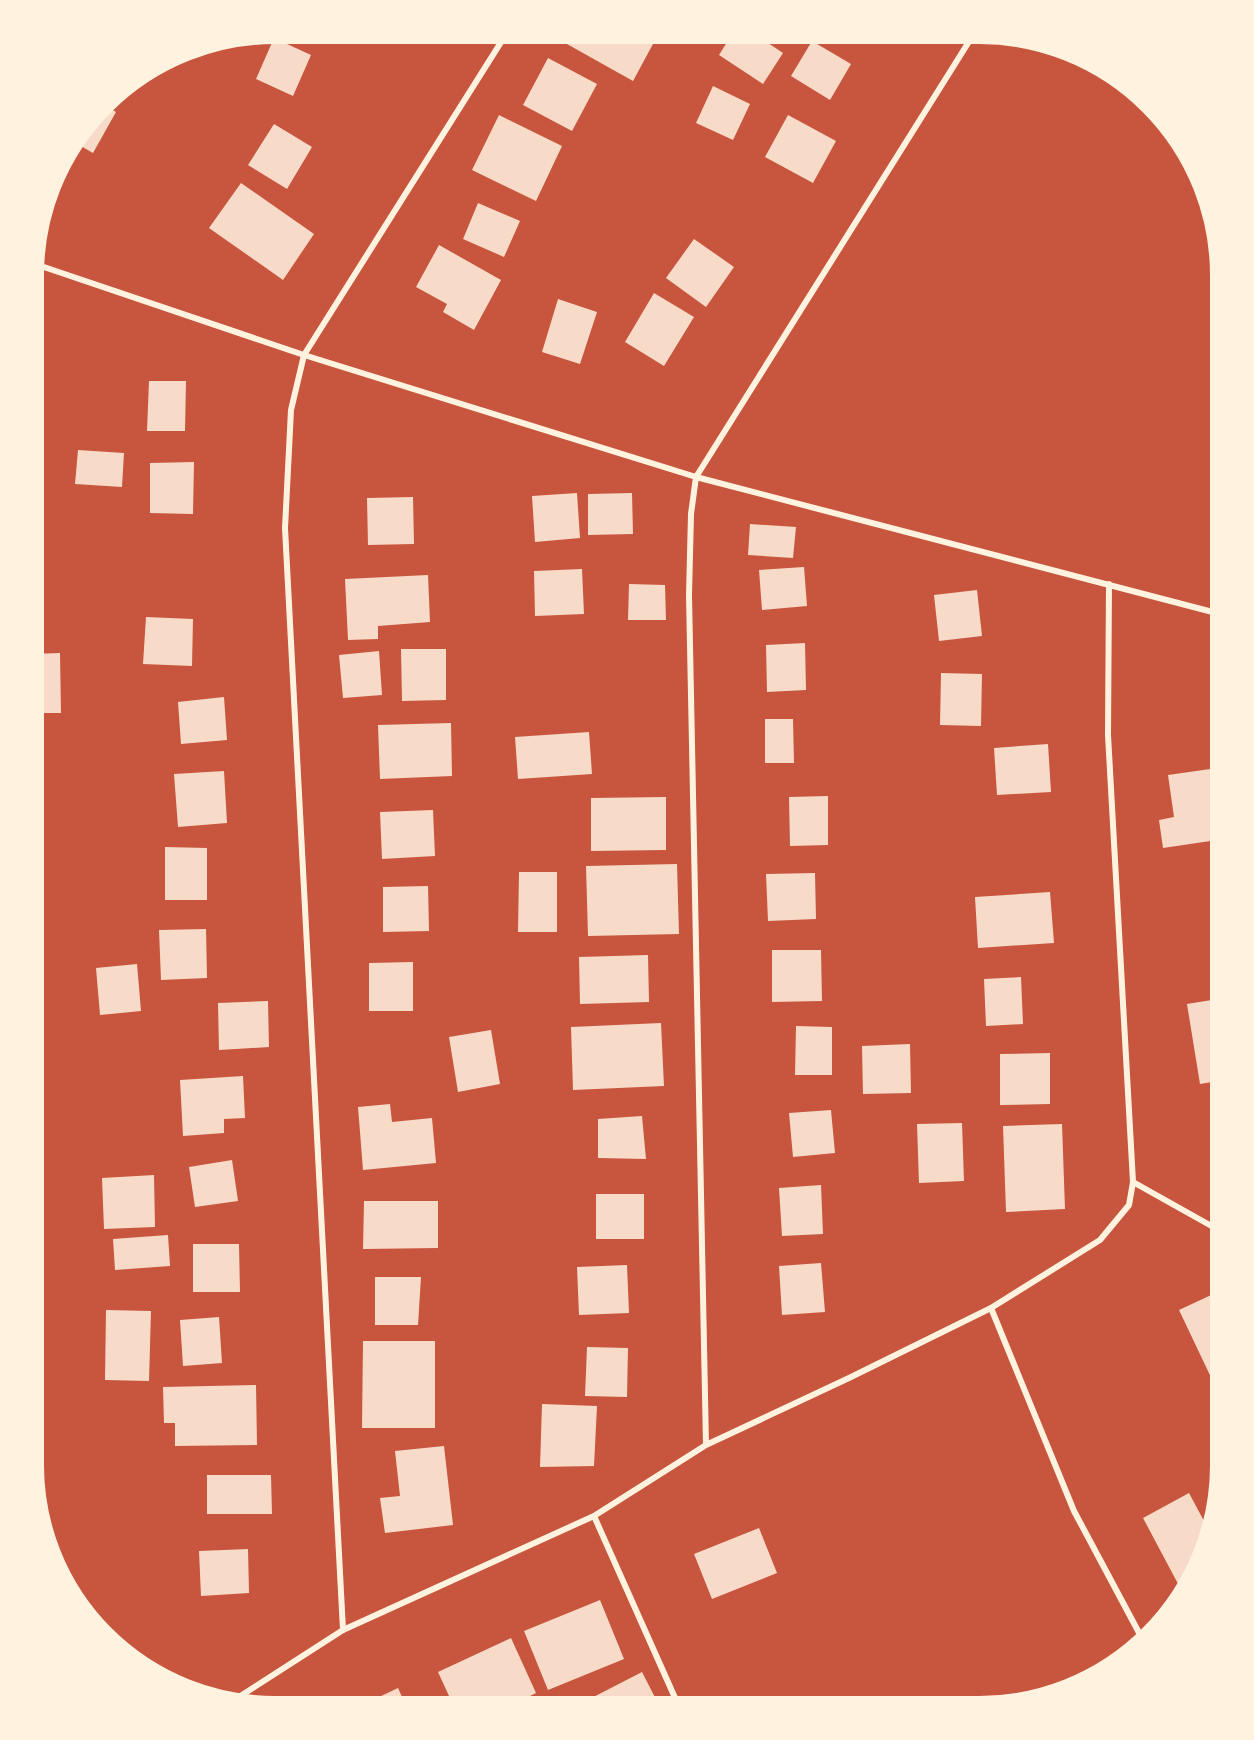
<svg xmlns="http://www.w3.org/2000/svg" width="1254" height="1740" font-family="Barlow,sans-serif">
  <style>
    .building { fill: #f7dbc8 }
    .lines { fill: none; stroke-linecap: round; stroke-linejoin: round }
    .minor { stroke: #fff3e0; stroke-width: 6 }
    .rim { fill: none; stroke: #fff3e0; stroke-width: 8 }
  </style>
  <rect width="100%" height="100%" fill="#c8553d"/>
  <path class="building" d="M 563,31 L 660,31 L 633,81 L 558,39 Z
    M 734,31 L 750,31 L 783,53 L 763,84 L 719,55 Z
    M 274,38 L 311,55 L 293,96 L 256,79 Z
    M 812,41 L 851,64 L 830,100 L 791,76 Z
    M 548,58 L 597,84 L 572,131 L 523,105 Z
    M 713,86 L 750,104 L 733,140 L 696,123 Z
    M 103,104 L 116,112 L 93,153 L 72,141 Z
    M 499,115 L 562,146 L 536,201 L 472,170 Z
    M 788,115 L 836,141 L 813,183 L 765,157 Z
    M 274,124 L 312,147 L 287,189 L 248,165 Z
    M 241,183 L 314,234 L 283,280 L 209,228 Z
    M 478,203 L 520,221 L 504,257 L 463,239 Z
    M 694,239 L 734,267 L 706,307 L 666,278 Z
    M 439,245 L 501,280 L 474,330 L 443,312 L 447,304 L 416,287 Z
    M 654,293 L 694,317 L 664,366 L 625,342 Z
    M 558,299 L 597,312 L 580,364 L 542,352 Z
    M 32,321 L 41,321 L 40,379 L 32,379 Z
    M 149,381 L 186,381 L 185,431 L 147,431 Z
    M 78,450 L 124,453 L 122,487 L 75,484 Z
    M 194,462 L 193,514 L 150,513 L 150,463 Z
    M 577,493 L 580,538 L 535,542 L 532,496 Z
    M 632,493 L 633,534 L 588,535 L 588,494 Z
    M 413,497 L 414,544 L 368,545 L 367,498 Z
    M 750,524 L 796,527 L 793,558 L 748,555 Z
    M 804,567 L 807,606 L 762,610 L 759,570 Z
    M 582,569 L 584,614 L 535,616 L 534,571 Z
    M 428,575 L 430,622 L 378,626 L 378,639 L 348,640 L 345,579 Z
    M 629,584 L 665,585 L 666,620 L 628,620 Z
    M 977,590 L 982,636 L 939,641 L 934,595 Z
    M 146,617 L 193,619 L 192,666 L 143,664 Z
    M 805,643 L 806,690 L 767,692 L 766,645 Z
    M 401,649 L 446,649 L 446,700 L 402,701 Z
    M 379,651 L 382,695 L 343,698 L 339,655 Z
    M 60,653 L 61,713 L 31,713 L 31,654 Z
    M 941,673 L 982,674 L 981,726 L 940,725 Z
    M 224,697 L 227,740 L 181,744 L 178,702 Z
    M 765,719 L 793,719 L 794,763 L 765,763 Z
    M 451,723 L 452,776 L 380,779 L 378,725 Z
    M 589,732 L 592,774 L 518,779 L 515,737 Z
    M 1048,744 L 1051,792 L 997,795 L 994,748 Z
    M 1217,768 L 1221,801 L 1224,800 L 1224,839 L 1163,848 L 1159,820 L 1174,817 L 1168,775 Z
    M 224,771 L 227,823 L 178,827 L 174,774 Z
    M 828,796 L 828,845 L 790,846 L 789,797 Z
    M 666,797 L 666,850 L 591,851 L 591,798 Z
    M 433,810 L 435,856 L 382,859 L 380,812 Z
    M 165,847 L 207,848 L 207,900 L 165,900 Z
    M 677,864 L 679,934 L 588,936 L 586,866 Z
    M 519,872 L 557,872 L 557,932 L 518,932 Z
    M 815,873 L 816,919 L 768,921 L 766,874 Z
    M 428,886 L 429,931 L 383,932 L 383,887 Z
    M 1050,892 L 1054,943 L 978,948 L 975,897 Z
    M 206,929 L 207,978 L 161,980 L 159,930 Z
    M 772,950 L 821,950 L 822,1001 L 772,1002 Z
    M 648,955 L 649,1002 L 580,1004 L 579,957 Z
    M 413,962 L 413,1011 L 369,1011 L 369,963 Z
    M 137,964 L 141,1011 L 100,1015 L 96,968 Z
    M 1021,977 L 1023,1024 L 986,1026 L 984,979 Z
    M 1224,998 L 1224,1080 L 1200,1084 L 1187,1004 Z
    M 268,1001 L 269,1047 L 219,1050 L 218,1003 Z
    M 661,1023 L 664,1086 L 573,1090 L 571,1027 Z
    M 796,1026 L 832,1027 L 832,1075 L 795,1075 Z
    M 491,1030 L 500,1084 L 458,1092 L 449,1037 Z
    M 910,1044 L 911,1093 L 863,1094 L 862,1046 Z
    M 1050,1053 L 1050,1104 L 1000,1105 L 1000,1054 Z
    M 243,1076 L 245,1118 L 224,1119 L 224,1133 L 183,1136 L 180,1080 Z
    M 390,1104 L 392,1122 L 432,1118 L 436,1163 L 363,1170 L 358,1107 Z
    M 831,1110 L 835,1153 L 793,1157 L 789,1113 Z
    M 642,1116 L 646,1159 L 598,1158 L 598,1119 Z
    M 962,1123 L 964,1181 L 919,1183 L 917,1124 Z
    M 1062,1124 L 1065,1209 L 1006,1212 L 1003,1126 Z
    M 232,1160 L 238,1201 L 195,1207 L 189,1167 Z
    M 154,1175 L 155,1227 L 104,1229 L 102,1178 Z
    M 821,1185 L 823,1234 L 782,1236 L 779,1188 Z
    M 596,1194 L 644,1194 L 644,1239 L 596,1239 Z
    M 364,1201 L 438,1201 L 438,1248 L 363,1249 Z
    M 168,1235 L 170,1266 L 115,1270 L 113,1239 Z
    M 193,1244 L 239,1244 L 240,1292 L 193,1292 Z
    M 821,1263 L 825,1312 L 782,1315 L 779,1266 Z
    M 627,1265 L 629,1313 L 579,1315 L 577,1267 Z
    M 375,1277 L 421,1277 L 418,1325 L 375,1325 Z
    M 1224,1289 L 1223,1387 L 1217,1390 L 1179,1310 Z
    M 106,1310 L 151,1311 L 149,1381 L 105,1380 Z
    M 219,1317 L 222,1363 L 183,1366 L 180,1320 Z
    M 363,1341 L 435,1341 L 435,1428 L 362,1428 Z
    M 587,1347 L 628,1348 L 627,1397 L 585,1396 Z
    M 256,1385 L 257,1445 L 175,1446 L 175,1423 L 164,1423 L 163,1387 Z
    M 542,1404 L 597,1406 L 594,1466 L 540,1467 Z
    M 444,1446 L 453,1525 L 385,1533 L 380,1498 L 400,1496 L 395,1451 Z
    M 207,1475 L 271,1475 L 272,1514 L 207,1514 Z
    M 1189,1493 L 1212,1536 L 1211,1544 L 1185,1597 L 1143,1518 Z
    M 759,1528 L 777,1573 L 712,1599 L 694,1554 Z
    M 248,1549 L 249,1593 L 201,1596 L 199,1551 Z
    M 600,1600 L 624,1659 L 548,1690 L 524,1631 Z
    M 511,1638 L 536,1693 L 504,1709 L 455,1709 L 438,1672 Z
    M 642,1672 L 661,1709 L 578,1709 L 576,1706 Z
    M 398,1688 L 407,1708 L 356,1708 Z"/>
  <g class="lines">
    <path class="minor" d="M 32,263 L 304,355 L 696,477 L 1224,615
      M 1133,1182 L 1224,1233
      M 991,1308 L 1074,1511 L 1145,1644
      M 706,1445 L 689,595 L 691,514 L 696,477 L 975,32
      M 594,1516 L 680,1709
      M 343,1630 L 285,528 L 291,410 L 304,355 L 508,31
      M 228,1704 L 343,1630 L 594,1516 L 706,1445 L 849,1378 L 991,1308 L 1100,1240 L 1129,1205 L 1133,1182 L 1108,735 L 1109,584"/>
  </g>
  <path d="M0 0H1254V1740H0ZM275 40H979A235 235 0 0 1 1214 275V1465A235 235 0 0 1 979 1700H275A235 235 0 0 1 40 1465V275A235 235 0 0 1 275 40Z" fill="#fff3e0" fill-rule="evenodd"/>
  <path class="rim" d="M275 40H979A235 235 0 0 1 1214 275V1465A235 235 0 0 1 979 1700H275A235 235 0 0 1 40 1465V275A235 235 0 0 1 275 40Z"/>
</svg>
